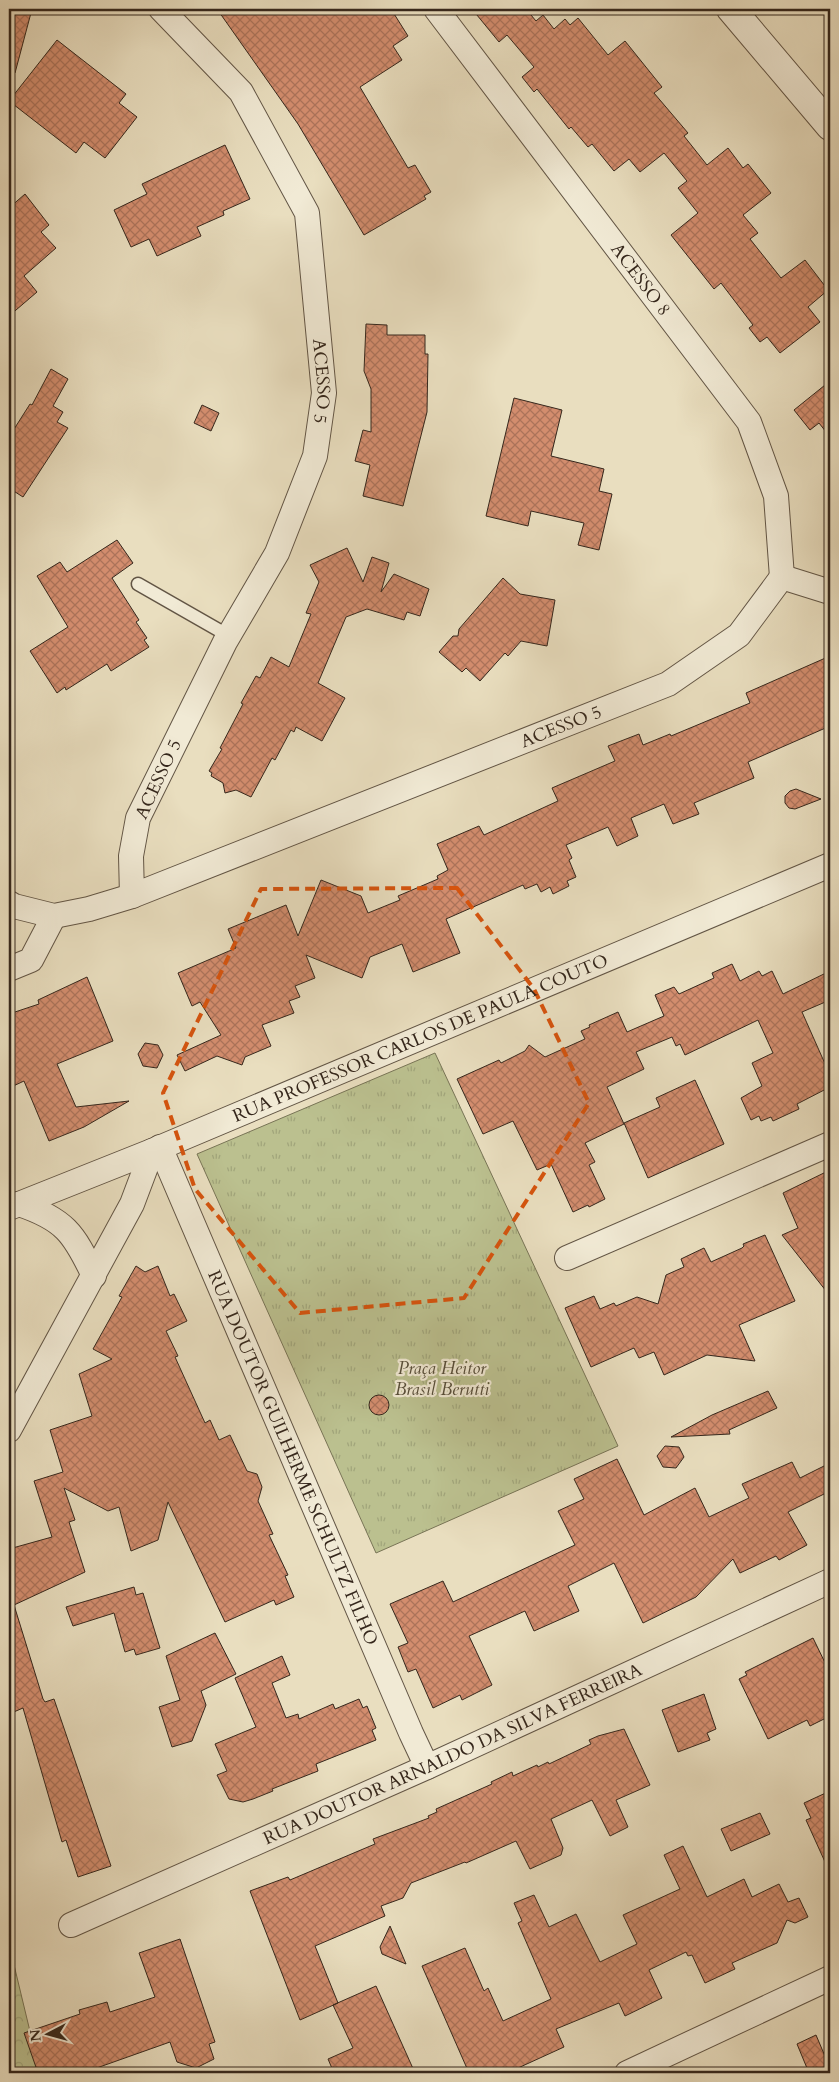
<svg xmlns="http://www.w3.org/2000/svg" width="839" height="2082" font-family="Cardo,serif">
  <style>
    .grass { fill: url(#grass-tufts); stroke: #787456 }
    .forest { fill: url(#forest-crowns); stroke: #787456 }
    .building { fill: url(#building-cross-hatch); stroke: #35271c }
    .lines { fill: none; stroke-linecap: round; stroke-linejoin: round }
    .service-casing { stroke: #625545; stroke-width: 15 }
    .minor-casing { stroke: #625545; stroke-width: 26 }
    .tertiary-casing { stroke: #625545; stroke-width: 30 }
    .service { stroke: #f1ead5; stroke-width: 12 }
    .minor { stroke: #f1ead5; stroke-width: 24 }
    .tertiary { stroke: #f1ead5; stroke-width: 28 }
    .marked { fill: none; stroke: #d6540e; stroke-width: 4; stroke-dasharray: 10 6; stroke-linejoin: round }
    .labels { text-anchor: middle; stroke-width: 4.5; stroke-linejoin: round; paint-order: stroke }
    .street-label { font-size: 18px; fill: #35271c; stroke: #f1ead5 }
    .park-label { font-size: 18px; font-style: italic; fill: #564d39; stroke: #f1ead5 }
  </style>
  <defs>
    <pattern id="grass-tufts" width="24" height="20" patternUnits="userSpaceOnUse" patternTransform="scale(1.25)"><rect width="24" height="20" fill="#bbc08f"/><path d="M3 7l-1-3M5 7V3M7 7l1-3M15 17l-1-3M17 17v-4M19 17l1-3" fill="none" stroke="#a1a57b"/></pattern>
    <pattern id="forest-crowns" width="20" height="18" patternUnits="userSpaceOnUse" patternTransform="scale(1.25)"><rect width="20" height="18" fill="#bbc08f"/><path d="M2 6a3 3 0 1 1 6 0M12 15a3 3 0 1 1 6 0" fill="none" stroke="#a1a57b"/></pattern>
    <pattern id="building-cross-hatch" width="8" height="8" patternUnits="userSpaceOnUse" patternTransform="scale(1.25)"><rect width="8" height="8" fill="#d38d6e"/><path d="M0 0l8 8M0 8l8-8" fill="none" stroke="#ac735a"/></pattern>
  </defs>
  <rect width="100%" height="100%" fill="#e9debf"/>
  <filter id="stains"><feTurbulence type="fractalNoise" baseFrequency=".004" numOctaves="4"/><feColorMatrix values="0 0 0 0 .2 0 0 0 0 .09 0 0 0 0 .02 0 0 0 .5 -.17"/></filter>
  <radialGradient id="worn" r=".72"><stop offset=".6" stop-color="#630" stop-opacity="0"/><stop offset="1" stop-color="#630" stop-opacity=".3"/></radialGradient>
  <path class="grass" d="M 435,1053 L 618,1446 L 376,1553 L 197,1154 Z"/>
  <path class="forest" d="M 9,1944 L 40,2073 L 9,2073 Z"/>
  <path class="building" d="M 9,9 L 32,9 L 15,73 L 9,72 Z
    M 217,9 L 391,9 L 408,36 L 393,46 L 402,60 L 360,87 L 408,168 L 415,165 L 431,192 L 424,196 L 426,199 L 364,235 L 298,124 Z
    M 472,9 L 526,9 L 536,21 L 543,15 L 554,29 L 565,19 L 570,25 L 578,18 L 608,55 L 625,41 L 662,87 L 654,93 L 688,133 L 684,136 L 707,165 L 728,148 L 743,168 L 748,164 L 771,193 L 743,215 L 758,233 L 750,239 L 781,278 L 805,260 L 828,290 L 808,307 L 820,322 L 780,353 L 767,337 L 760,342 L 749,328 L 753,325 L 721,283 L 714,289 L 671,235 L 698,213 L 678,188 L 687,181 L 664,153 L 640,172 L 629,159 L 614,171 L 592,144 L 588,147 L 571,127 L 569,129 L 537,89 L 534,92 L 522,77 L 534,67 L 507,35 L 499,42 Z
    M 57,40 L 126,94 L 119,103 L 137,117 L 105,158 L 84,142 L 76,153 L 9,101 Z
    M 225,145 L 250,199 L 223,211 L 224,215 L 197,227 L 201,236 L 157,256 L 149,239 L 131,247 L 114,210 L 147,194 L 142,184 Z
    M 25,194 L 49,225 L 41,232 L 56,248 L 24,276 L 37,292 L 9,316 L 9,208 Z
    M 366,324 L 387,325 L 387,335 L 425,335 L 425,354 L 428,354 L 427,412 L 403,506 L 363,496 L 370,465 L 355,461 L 363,430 L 371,432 L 371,389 L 364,371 Z
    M 51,369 L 68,379 L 53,406 L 63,412 L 57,422 L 68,428 L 23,497 L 9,488 L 9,437 L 30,404 L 32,405 Z
    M 830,381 L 830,437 L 819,423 L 810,430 L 794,410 Z
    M 514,398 L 562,410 L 551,456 L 604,469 L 599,491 L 612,494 L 599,550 L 578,545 L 584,523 L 531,511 L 528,526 L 486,516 Z
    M 202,405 L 219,413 L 211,431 L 194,423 Z
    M 117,540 L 133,563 L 112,578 L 139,620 L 136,622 L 147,638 L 144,640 L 149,647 L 111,671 L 107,664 L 66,690 L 65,687 L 57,693 L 30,651 L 68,627 L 37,576 L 60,562 L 67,572 Z
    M 347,548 L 363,582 L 372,557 L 389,563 L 381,592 L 394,574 L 429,589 L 420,616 L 407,612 L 404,620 L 367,609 L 346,617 L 318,683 L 345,698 L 322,741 L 296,727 L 294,732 L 291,730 L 275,760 L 272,758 L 251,797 L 236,790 L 225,793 L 223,783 L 211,776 L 212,773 L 209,771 L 222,749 L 220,748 L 243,704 L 241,703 L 256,676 L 260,678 L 271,657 L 289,667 L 311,614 L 306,613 L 319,582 L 310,565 Z
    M 503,578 L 520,594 L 555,600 L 547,646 L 521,641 L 508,656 L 505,653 L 480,681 L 466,668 L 462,672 L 439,652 L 453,636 L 458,636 L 459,629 Z
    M 830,656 L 830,726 L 748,762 L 754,778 L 694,803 L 699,814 L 673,824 L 664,804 L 631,818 L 638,836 L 617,846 L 608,827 L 566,845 L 572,858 L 569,860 L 576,877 L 567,881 L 569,886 L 553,894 L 550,887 L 541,892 L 537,884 L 525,889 L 523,885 L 446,919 L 460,953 L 413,972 L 402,944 L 370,957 L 362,978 L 306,955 L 315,978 L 295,986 L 300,997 L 289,1001 L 294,1013 L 262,1025 L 271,1046 L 245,1057 L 242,1065 L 217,1056 L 185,1071 L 177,1055 L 221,1035 L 200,1002 L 192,1006 L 178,973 L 236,948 L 228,929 L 286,905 L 298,936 L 321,880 L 361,896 L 368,913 L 400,900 L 398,896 L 438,879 L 437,876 L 448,870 L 437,844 L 479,826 L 484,835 L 558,801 L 552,788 L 615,761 L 608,746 L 639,734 L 643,745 L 670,734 L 671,736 L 750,703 L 746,693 Z
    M 796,789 L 821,799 L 795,809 L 789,808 L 785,803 L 785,796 L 790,791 Z
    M 732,964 L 740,981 L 759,971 L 762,976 L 772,971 L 783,994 L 830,971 L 830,1000 L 802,1012 L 830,1075 L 830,1087 L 797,1104 L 799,1109 L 773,1121 L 771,1117 L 761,1121 L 759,1116 L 751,1120 L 741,1098 L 762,1086 L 752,1063 L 773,1053 L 758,1020 L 685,1055 L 680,1044 L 676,1046 L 672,1037 L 636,1052 L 644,1069 L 607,1087 L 624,1124 L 585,1143 L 595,1162 L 589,1165 L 605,1199 L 589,1207 L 588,1205 L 573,1212 L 551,1164 L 537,1170 L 513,1121 L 483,1134 L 457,1079 L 499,1060 L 501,1063 L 525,1051 L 529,1045 L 545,1057 L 585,1039 L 581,1031 L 590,1027 L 589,1025 L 618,1012 L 627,1032 L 664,1016 L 655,995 L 674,987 L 679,994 L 714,978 L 712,973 Z
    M 87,977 L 113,1041 L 57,1064 L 76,1107 L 129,1101 L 84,1127 L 49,1141 L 24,1081 L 9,1088 L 9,1014 L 39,1004 L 38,1000 Z
    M 145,1043 L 158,1045 L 163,1055 L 157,1068 L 143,1066 L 138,1054 Z
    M 695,1080 L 724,1144 L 648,1178 L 624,1123 L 660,1107 L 656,1098 Z
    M 830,1170 L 830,1296 L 782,1235 L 798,1228 L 783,1193 Z
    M 765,1235 L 795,1301 L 739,1325 L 755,1361 L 707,1355 L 664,1375 L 654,1352 L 639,1358 L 634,1348 L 591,1367 L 565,1308 L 594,1296 L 600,1309 L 614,1303 L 616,1306 L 637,1297 L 658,1304 L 666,1275 L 684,1267 L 681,1259 L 704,1248 L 711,1262 L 742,1248 L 744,1246 L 743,1244 Z
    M 136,1266 L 145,1272 L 158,1266 L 170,1296 L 174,1294 L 187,1321 L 166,1331 L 178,1356 L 175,1357 L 205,1423 L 210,1420 L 219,1440 L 230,1435 L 247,1471 L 257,1474 L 262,1487 L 258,1501 L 273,1534 L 269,1535 L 288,1575 L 285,1576 L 294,1597 L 276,1605 L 274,1600 L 225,1622 L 168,1502 L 158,1540 L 131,1551 L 119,1507 L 108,1511 L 64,1488 L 75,1520 L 69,1522 L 85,1572 L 14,1605 L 43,1699 L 45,1702 L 54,1699 L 111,1866 L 78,1877 L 66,1840 L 62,1842 L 23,1708 L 9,1714 L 9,1549 L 52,1537 L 34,1481 L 63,1472 L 50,1430 L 92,1416 L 79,1374 L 112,1359 L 93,1349 L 122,1297 L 119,1296 Z
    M 768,1391 L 777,1408 L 729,1430 L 730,1434 L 671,1437 L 712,1415 Z
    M369 1405a10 10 0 1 1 20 0a10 10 0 1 1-20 0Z
    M 665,1446 L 679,1447 L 684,1457 L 676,1468 L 663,1467 L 657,1456 Z
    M 617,1459 L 644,1515 L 695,1488 L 709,1517 L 749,1498 L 742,1484 L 792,1462 L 800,1478 L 830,1463 L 830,1491 L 788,1512 L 807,1545 L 779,1560 L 776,1556 L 740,1573 L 733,1559 L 696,1597 L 643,1623 L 614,1563 L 568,1586 L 579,1611 L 534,1631 L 525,1611 L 469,1636 L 492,1685 L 462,1700 L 460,1695 L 433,1708 L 416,1669 L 408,1672 L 398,1647 L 408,1643 L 390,1604 L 443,1581 L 453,1602 L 575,1545 L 558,1511 L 584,1499 L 574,1479 Z
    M 134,1587 L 136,1595 L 143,1593 L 160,1648 L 136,1655 L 134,1649 L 125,1652 L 114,1613 L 73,1626 L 66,1607 Z
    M 215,1633 L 236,1674 L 201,1691 L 206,1705 L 192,1741 L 172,1747 L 159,1707 L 180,1700 L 166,1656 Z
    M 813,1638 L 830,1673 L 830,1716 L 810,1726 L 807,1720 L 768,1739 L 739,1679 L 747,1675 L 745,1672 Z
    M 282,1656 L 290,1675 L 272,1683 L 286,1718 L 298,1714 L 299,1719 L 333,1704 L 335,1709 L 359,1699 L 363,1708 L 367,1706 L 376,1728 L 372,1730 L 376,1740 L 316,1764 L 318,1771 L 272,1789 L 273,1791 L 253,1799 L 243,1802 L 229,1799 L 217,1775 L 227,1771 L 215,1744 L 256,1727 L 235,1678 Z
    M 704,1694 L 716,1729 L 707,1733 L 710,1740 L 678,1752 L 662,1710 Z
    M 624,1729 L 650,1785 L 616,1800 L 628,1827 L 610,1836 L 592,1800 L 551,1819 L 563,1848 L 561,1855 L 530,1869 L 516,1841 L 466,1863 L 465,1862 L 411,1883 L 403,1898 L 381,1906 L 385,1916 L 315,1946 L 338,2003 L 300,2020 L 250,1891 L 288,1877 L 290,1880 L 375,1844 L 373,1839 L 429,1818 L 428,1816 L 437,1812 L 436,1809 L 492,1784 L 491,1782 L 512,1772 L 513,1776 L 537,1765 L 538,1767 L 548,1762 L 549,1764 L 591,1744 L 589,1740 L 598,1736 Z
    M 830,1791 L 830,1873 L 806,1820 L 811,1818 L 804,1803 Z
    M 760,1813 L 770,1834 L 731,1851 L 721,1829 Z
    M 683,1846 L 707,1897 L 744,1879 L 752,1897 L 779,1884 L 788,1902 L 799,1898 L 808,1917 L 795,1923 L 787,1920 L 777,1943 L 732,1963 L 735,1969 L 705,1983 L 692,1955 L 688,1956 L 686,1952 L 649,1970 L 662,1998 L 625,2016 L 619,2003 L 556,2029 L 564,2047 L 518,2068 L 520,2073 L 469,2073 L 422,1966 L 465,1948 L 484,1991 L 488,1988 L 503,2021 L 551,1999 L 518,1923 L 522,1921 L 514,1903 L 534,1895 L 549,1927 L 576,1914 L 600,1962 L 637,1944 L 623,1915 L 680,1889 L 664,1855 Z
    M 390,1926 L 406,1964 L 382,1954 L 380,1947 Z
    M 180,1939 L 215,2042 L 209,2044 L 214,2059 L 196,2068 L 177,2062 L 170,2042 L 91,2070 L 93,2073 L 38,2073 L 24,2033 L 80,2014 L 79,2010 L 107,2002 L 110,2012 L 155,1997 L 139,1953 Z
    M 376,1986 L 415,2073 L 334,2073 L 328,2059 L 353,2048 L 333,2005 Z
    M 816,2035 L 830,2068 L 830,2073 L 809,2073 L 797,2044 Z"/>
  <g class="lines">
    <defs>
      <path id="service" d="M 138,584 L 229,636"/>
      <g id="minor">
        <path id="s1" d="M 161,9 L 241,92 L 307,213 L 324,393 L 315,456 L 277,553 L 225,642 L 138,818 L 131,856 L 132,896 L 668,684 L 739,635 L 782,577"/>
        <path id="s2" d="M 436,9 L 749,422 L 776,496 L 782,577"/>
        <path d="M 782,577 L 830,592"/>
        <path d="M 9,903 L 14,906 L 54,916 L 89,909 L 132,896"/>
        <path d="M 9,969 L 31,960 L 54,916"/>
        <path id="s3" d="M 160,1147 L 411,1733 L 427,1767"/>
        <path d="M 19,1204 C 64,1219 74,1233 94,1276"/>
        <path id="s4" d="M 9,1208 L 152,1151 L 830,865"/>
        <path d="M 567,1258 L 830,1144"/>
        <path d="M 9,1430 L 132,1204 L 152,1151"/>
        <path id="s5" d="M 71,1925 L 427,1767 L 830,1581"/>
        <path d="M 627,2073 L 830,1978"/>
      </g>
      <path id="tertiary" d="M 731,9 L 830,126"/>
    </defs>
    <use href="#service" class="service-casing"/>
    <use href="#minor" class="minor-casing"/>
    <use href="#tertiary" class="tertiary-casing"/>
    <use href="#service" class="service"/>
    <use href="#minor" class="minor"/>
    <use href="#tertiary" class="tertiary"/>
  </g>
  <path class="marked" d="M 457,888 L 534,989 L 589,1103 L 464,1298 L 300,1313 L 195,1189 L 163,1093 L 261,889 Z"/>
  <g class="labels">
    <g class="street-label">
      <text dy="6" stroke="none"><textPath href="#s2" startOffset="339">ACESSO 8</textPath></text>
      <text dy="6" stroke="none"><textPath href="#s1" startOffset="422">ACESSO 5</textPath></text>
      <text dy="6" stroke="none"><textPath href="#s1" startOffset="1441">ACESSO 5</textPath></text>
      <text transform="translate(158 779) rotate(-65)" y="6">ACESSO 5</text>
      <text dy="6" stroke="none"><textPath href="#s4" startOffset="445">RUA PROFESSOR CARLOS DE PAULA COUTO</textPath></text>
      <text dy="6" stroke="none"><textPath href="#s3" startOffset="338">RUA DOUTOR GUILHERME SCHULTZ FILHO</textPath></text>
      <text dy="6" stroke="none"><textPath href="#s5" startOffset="418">RUA DOUTOR ARNALDO DA SILVA FERREIRA</textPath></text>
    </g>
    <g class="park-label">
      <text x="442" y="1374">Praça Heitor<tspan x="442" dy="21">Brasil Berutti</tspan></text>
    </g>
  </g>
  <rect width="839" height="2082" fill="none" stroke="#e9debf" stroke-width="30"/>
  <rect x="10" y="10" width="819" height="2062" fill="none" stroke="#35271c" stroke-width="2.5"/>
  <rect x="15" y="15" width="809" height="2052" fill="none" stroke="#35271c"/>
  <g transform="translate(48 2034) rotate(264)" stroke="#f1ead5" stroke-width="4" paint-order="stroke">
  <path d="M0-4L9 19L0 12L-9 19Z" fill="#35271c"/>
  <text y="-8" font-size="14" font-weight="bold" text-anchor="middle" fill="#35271c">N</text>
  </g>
  <rect width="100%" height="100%" filter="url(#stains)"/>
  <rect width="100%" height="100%" fill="url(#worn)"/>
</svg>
